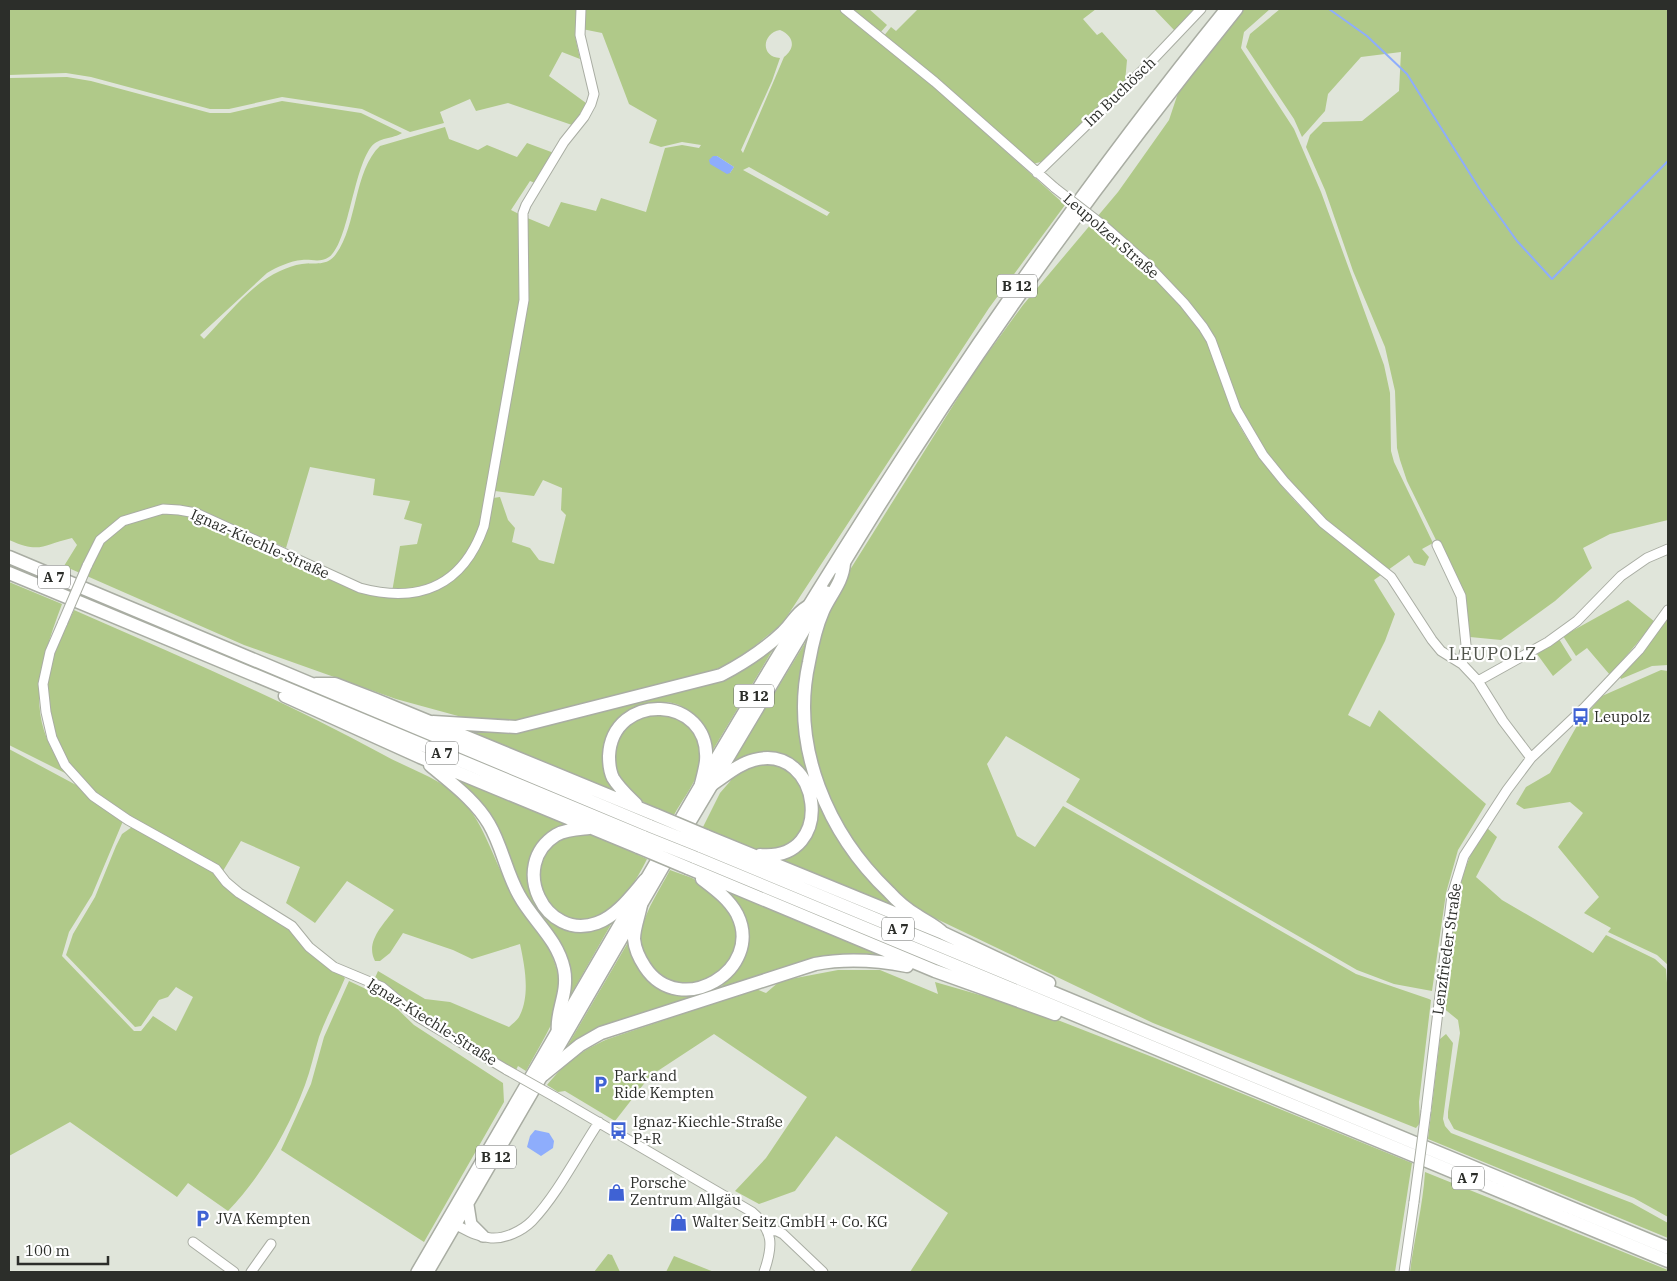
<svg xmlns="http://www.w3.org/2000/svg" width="1677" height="1281" font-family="'IBM Plex Serif',serif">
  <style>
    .green { fill: #b0c989; fill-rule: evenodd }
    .water { fill: #8eadfc }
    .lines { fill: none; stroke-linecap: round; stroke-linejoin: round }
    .stream { stroke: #8eadfc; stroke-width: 2 }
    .minor-casing { stroke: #a9ada3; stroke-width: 11 }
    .major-casing { stroke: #a9ada3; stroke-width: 14 }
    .highway-casing { stroke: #a9ada3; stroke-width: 15 }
    .minor { stroke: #fff; stroke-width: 9 }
    .major { stroke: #fff; stroke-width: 11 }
    .highway { stroke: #fff; stroke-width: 12 }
    .minor-bridge-casing { stroke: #a9ada3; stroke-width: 11; stroke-linecap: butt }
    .highway-bridge-casing { stroke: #a9ada3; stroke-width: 15; stroke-linecap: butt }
    .minor-bridge { stroke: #fff; stroke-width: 9 }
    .highway-bridge { stroke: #fff; stroke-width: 12 }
    .labels { text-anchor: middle; stroke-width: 4.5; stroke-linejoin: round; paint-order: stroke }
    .shield { fill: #fff; stroke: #6b6d6a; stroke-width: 1 }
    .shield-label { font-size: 14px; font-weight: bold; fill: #2c2e2a }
    .street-label { font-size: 15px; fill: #2c2e2a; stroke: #fff }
    .poi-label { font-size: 15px; fill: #2c2e2a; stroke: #fff; text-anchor: start }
    .quarter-label { font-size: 18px; letter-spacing: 1px; fill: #50544b; stroke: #fff }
  </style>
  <rect width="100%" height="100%" fill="#e0e5da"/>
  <path class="green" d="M 9,9 L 579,9 L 575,36 L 580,59 L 562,52 L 549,76 L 586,103 L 582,115 L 572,125 L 508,103 L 476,111 L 470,99 L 440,112 L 444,123 L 410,132 L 362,109 L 282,97 L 229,109 L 210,109 L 91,77 L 66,73 L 9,75 Z
    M 584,9 L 840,9 L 859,27 L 906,61 L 1065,205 L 989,308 L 782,624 L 741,657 L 717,669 L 516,721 L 469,719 L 396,699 L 244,645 L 64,566 L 77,545 L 72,538 C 42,545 41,554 9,540 L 9,78 L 67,77 L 91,81 L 210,113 L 230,113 L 282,101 L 361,113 L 402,133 C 393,139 379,137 371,147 C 353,171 348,244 329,257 C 320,263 312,259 302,260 C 290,261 277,267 267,273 L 200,335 L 204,339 C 225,318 252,283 280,271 C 287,268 294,265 302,264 C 315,262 327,267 336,254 C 357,226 354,170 380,146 L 445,127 L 449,139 L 478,150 L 487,145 L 517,157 L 527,143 L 554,153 L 535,183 L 530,181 L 511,210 L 521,215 L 523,285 L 480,526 C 460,574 443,584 392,592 L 400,546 L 417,544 L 422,524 L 404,519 L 410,501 L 373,495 L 375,479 L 310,467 L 286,548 L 196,510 L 195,516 L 358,591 L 397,598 L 427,593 L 465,568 L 483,540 L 493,498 L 500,497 L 508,520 L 515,528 L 512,542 L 530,548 L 539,560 L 554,564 L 566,515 L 561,510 L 562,488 L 543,480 L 534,496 L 495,491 L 493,489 L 522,322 L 525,217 L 549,227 L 561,202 L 596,211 L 601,198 L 646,212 L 665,148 L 682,145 L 699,148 L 701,145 L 682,142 L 661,147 L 649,143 L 657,120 L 629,104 L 602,33 L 582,29 ZM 780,30 C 794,36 796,48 784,57 L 743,153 L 741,150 L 772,81 L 780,58 C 760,57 762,33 780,30 ZM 713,156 L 717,156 L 734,167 L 730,173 ZM 749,167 L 829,212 L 830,212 L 827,216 L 743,170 Z
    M 849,9 L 869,9 L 887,25 L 879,34 Z
    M 918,9 L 1096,9 L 1083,19 L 1097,35 L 1102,32 L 1127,60 L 1125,82 L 1041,162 L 1032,164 L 883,37 L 891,27 L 896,31 Z
    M 1154,9 L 1197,9 L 1175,31 Z
    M 1243,9 L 1270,9 L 1244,32 L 1241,48 L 1294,129 L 1321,192 L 1384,365 L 1390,393 L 1391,451 L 1394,462 L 1433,543 L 1422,549 L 1429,557 L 1425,566 L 1414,563 L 1409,555 L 1374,580 L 1395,614 L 1385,641 L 1348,715 L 1370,727 L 1379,710 L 1486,804 L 1458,850 L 1446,893 L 1432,991 L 1394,984 L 1357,970 L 1066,802 L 1080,779 L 1006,736 L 987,764 L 1017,836 L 1035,847 L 1063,806 L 1356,974 L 1429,999 L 1431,1000 L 1419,1102 L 1420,1123 L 1416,1128 L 1153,1023 L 920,911 L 892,890 L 867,864 L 837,820 L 820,776 L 810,723 L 809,696 L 818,641 L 828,612 L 848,573 L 974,372 L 1023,305 L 1118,192 L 1169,120 L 1180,87 ZM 1106,223 L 1147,259 L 1186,301 L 1205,325 L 1213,339 L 1239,407 L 1266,453 L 1286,479 L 1325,521 L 1368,553 L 1365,560 C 1313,528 1258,466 1232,411 C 1222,389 1218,364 1207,343 C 1184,297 1138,261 1101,229 Z
    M 1280,9 L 1668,9 L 1668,520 L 1610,534 L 1583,548 L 1592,568 L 1555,601 L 1501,640 L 1470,637 L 1464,597 L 1407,481 L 1400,460 L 1397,448 L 1395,391 L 1385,347 L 1353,271 L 1325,190 L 1306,147 L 1310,135 L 1323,122 L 1362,121 L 1399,91 L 1401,52 L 1361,57 L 1328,94 L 1325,111 L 1302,137 L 1294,119 L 1246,47 L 1250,34 Z
    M 9,582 L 62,604 C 39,666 22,718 69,775 L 9,745 Z
    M 1628,600 L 1655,622 L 1610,675 L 1587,648 L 1576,656 L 1563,636 Z
    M 74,610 C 178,656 283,700 382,754 C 407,768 437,777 458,796 C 484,821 491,855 508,885 C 533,928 576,966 553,1021 C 545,1038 535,1054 526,1071 L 518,1066 L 516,1070 L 510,1067 L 420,1015 L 374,980 L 378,971 L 425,999 L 450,1002 L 509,1027 C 512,1024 518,1020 520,1015 C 530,994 525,967 520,944 L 472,959 L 453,950 L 403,933 L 390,953 L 380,961 L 375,961 C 365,942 383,925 394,910 L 347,881 L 315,923 L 286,903 L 300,867 L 241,841 L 223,871 C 179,846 116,817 82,781 C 60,758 47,717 48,685 C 48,660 64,633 74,610 Z
    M 1668,617 L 1668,665 L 1652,666 L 1621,679 L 1620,677 L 1643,653 Z
    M 811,633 L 801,695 L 823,810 L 912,916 L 777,860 L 816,820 L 817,795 L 796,764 L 731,765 Z
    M 1559,639 L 1572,660 L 1553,676 L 1537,654 Z
    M 775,646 L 711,753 C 705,742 701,725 692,715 C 666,682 597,717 604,760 C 606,771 616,785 621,795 L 454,726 L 481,732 L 501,732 L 678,692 Z
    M 1661,670 L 1668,671 L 1668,965 L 1657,955 L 1608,932 L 1611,928 L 1584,913 L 1599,897 L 1558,847 L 1583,813 L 1570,802 L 1524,809 L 1516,804 L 1526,787 L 1550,773 L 1578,724 L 1602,696 Z
    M 650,713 C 658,714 670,714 677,717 C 697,728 706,754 697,775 C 691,789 681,802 674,815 C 662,810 645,805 635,796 C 615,779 605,748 626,727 C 632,721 642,717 650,713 Z
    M 9,749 L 78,786 L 91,799 L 123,821 L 92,895 L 69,932 L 62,956 L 134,1031 L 141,1031 L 153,1016 L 176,1031 L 193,997 L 176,987 L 168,997 L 159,1000 L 141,1026 L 135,1027 L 66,955 L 73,934 L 95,897 L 116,846 L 122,834 L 132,827 L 214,872 L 274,916 L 345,978 C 337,998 326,1017 319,1037 C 314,1053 311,1069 305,1085 C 288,1131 262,1175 228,1211 L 188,1183 L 177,1197 L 70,1122 L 9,1156 Z
    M 757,763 C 764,764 773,764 780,766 C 820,778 814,846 771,851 C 752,853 721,835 703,827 L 720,793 L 739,771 Z
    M 453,776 L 573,824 L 529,871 C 529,900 540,906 560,925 L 614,919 L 569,998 L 570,968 L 564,950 L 531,906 Z
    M 1486,827 L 1497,837 L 1476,877 L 1502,900 L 1593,953 L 1606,935 L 1655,959 L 1666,969 L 1668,997 L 1668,1217 L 1634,1198 L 1454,1129 L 1448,1118 L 1448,1112 L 1460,1033 L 1458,1020 L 1442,1007 L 1443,997 C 1451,939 1452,877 1486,827 Z
    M 577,833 L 592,834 L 647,859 C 636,881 620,909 595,918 C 545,937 508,854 577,833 Z
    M 670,870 C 677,873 685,875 692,878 C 721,894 752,931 728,965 C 726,968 720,971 716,973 C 694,987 665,989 649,964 C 642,953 638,942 642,928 C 647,908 660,889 670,870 Z
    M 721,886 L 890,958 L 878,956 L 719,989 L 739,967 L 747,943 Z
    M 630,939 C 652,975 653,999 700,994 L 565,1050 Z
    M 838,970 L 880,970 L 938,994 L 935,982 L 1032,1010 L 1155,1058 L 1412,1163 L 1395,1272 L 910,1272 L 948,1213 L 836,1136 L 795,1191 L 759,1204 L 735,1191 L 766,1158 L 807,1097 L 714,1034 L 650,1076 L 615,1121 L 565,1091 L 558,1092 L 547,1085 C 565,1063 582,1050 608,1039 L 756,989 L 766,993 L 780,981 Z
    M 349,981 L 387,999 L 414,1025 L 503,1083 L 504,1102 L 424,1242 L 281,1150 L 311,1084 L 324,1037 Z
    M 1446,1034 L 1453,1043 L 1443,1119 L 1445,1126 L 1451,1133 L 1632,1203 L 1668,1223 L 1668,1238 L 1428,1139 L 1440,1039 Z
    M 1425,1172 L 1668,1270 L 1668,1272 L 1410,1272 C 1414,1239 1423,1206 1425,1172 Z
    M 608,1254 L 612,1255 L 620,1272 L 594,1272 Z
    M 674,1256 L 714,1272 L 666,1272 Z"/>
  <path class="water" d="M 713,156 L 717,156 L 734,167 L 730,173 L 727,174 L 710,164 L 709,160 Z
    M 535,1130 L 549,1133 L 554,1141 L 553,1148 L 541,1156 L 527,1147 L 530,1136 Z"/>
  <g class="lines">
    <path class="stream" d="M 1329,9 L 1367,36 L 1407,74 L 1479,188 L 1517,241 L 1552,279 L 1668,161"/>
    <defs>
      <path id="minor" d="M 845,9 L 935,82 L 1055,188
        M 1037,173 L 1144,69 L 1201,9
        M 1104,226 L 1145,262 L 1184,303 L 1203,327 L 1211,340 L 1236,409 L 1263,455 L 1284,481 L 1323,523 L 1391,577 L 1432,640 L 1441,651 L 1462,664 L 1478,681 L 1503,721 L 1531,758
        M 1437,545 L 1461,596 L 1466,645 L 1462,664
        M 87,566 L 100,540 L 123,521 L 163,509 L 179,510 L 196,513 L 360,588 C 419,604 463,586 484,526 L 524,300 L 523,213 L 526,205 L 564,142 L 584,117 L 591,104 L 594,94 L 580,35 L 581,9
        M 63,622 L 50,652 L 43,684 L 46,712 L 52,738 L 65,765 L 93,796 L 128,820 L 216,869 L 226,882 L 239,893 L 292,926 L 309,947 L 334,967 L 382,987 L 418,1017 L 507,1070
        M 1478,681 L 1548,642 L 1577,621 L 1621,576 L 1647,558 L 1668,549
        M 555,1097 L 752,1212 C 774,1231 773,1246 764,1272
        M 1426,1111 L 1452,895 L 1464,856 L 1507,790 L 1531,758 L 1584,708 L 1639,650 L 1668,610
        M 452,1223 C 465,1229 476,1237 491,1238 C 505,1239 522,1231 532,1221 C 557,1195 579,1152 599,1122
        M 768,1230 L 777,1231 L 783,1234 L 823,1272
        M 193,1242 L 234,1272
        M 251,1272 L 271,1244
        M 1404,1272 L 1414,1202"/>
      <path id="major" d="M 840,570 C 958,374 1093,187 1237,9
        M 673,832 C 839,546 1017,267 1226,9
        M 683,834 L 827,592
        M 468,1205 L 471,1224 L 483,1236
        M 417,1272 L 664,848
        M 428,1272 L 672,852"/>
      <path id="highway" d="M 9,557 L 650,826
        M 844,563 C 843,582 830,595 823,611 C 816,627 812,645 809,662 C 790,747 828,834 889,892 C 897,901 908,910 918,916 C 927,922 935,925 943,933
        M 9,573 L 644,837
        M 316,684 L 335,684 L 374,699 L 656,815
        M 285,696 L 420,757 L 638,847
        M 433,722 L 516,727 L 721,675 C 744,663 764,650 783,632 C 793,623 794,615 807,607
        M 430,765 C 451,783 475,800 489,824 C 502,846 506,872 519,895 C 533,921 557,938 564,969 C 569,994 555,1012 558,1032
        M 711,785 C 725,776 738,764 754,760 C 821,742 838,862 760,855
        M 636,804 C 628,796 619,788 613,778 C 610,772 609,763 609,756 C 612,691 711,694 706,761 C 705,769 703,776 701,784
        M 589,828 C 578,829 566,829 556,835 C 508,865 545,942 597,923 C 617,916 632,895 645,880
        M 706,836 L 943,933 L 1049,983
        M 700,846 L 1668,1248
        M 694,857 L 1668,1261
        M 688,868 L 935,971 L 1055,1014
        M 641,905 C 639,916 634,928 634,939 C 635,950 639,958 645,967 C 680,1020 765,970 737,914 C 729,899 715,889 702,879
        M 543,1075 L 580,1045 L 601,1033 L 815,964 C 847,958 876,960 907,966"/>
    </defs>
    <use href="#minor" class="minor-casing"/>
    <use href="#major" class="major-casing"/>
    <use href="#highway" class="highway-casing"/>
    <use href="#minor" class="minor"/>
    <use href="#major" class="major"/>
    <use href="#highway" class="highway"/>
    <defs>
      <path id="minor-bridge" d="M 1055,188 L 1104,226
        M 63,622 L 87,566
        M 507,1070 L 555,1097
        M 1414,1202 L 1426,1111"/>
      <path id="highway-bridge" d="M 656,815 L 706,836
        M 650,826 L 700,846
        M 644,837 L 694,857
        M 638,847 L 688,868"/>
    </defs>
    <use href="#minor-bridge" class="minor-bridge-casing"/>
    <use href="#highway-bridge" class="highway-bridge-casing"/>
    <use href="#minor-bridge" class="minor-bridge"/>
    <use href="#highway-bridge" class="highway-bridge"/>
  </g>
  <defs>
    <symbol id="bus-bare" viewBox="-9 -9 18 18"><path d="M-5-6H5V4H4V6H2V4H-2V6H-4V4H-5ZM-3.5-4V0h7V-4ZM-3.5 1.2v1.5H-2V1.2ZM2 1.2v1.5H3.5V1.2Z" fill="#3f62d4" stroke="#fff" stroke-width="2.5" paint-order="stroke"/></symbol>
    <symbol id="parking-bare" viewBox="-9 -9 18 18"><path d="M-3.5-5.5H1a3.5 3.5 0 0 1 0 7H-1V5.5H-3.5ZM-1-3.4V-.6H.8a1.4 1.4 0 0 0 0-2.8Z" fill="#3f62d4" stroke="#fff" stroke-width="2.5" paint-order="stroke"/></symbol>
    <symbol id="shop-bare" viewBox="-9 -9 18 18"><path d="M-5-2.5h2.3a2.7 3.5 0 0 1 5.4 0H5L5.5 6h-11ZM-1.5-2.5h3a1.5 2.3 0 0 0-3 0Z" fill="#3f62d4" stroke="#fff" stroke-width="2.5" paint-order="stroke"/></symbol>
  </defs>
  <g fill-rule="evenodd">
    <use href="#bus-bare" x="1568" y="704" width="25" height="25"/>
    <use href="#parking-bare" x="588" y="1072" width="25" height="25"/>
    <use href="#bus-bare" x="606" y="1118" width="25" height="25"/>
    <use href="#shop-bare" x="604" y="1180" width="25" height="25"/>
    <use href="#parking-bare" x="190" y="1206" width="25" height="25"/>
    <use href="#shop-bare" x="666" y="1210" width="25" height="25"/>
  </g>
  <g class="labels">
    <g class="shield">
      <rect x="997" y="274.5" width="40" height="23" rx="4"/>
      <rect x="38" y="565.5" width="32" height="23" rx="4"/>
      <rect x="734" y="684.5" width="40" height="23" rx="4"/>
      <rect x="426" y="741.5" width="32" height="23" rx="4"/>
      <rect x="882" y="917.5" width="32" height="23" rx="4"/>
      <rect x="476" y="1145.5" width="40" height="23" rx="4"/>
      <rect x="1452" y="1166.5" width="32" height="23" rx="4"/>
    </g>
    <g class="shield-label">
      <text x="1017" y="291">B 12</text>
      <text x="54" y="582">A 7</text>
      <text x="754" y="701">B 12</text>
      <text x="442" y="758">A 7</text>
      <text x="898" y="934">A 7</text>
      <text x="496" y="1162">B 12</text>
      <text x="1468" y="1183">A 7</text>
    </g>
    <g class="street-label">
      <text transform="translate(1120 92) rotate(-44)" y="5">Im Buchösch</text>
      <text transform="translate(1111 236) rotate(41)" y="5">Leupolzer Straße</text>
      <text transform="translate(260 544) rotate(24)" y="5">Ignaz-Kiechle-Straße</text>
      <text transform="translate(1447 949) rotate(-82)" y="5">Lenzfrieder Straße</text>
      <text transform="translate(432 1022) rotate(32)" y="5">Ignaz-Kiechle-Straße</text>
    </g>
    <g class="poi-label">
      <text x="1594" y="722">Leupolz</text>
      <text x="614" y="1081">Park and<tspan x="614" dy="17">Ride Kempten</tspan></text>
      <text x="633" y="1127">Ignaz-Kiechle-Straße<tspan x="633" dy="17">P+R</tspan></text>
      <text x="630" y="1188">Porsche<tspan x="630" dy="17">Zentrum Allgäu</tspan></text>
      <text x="216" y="1224">JVA Kempten</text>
      <text x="692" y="1227">Walter Seitz GmbH + Co. KG</text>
    </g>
    <g class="quarter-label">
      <text x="1493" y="660">LEUPOLZ</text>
    </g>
  </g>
  <rect width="1677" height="1281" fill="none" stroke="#2c2e2a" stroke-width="20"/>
  <path d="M18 1256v8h90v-8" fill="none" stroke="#2c2e2a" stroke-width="2.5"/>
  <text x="25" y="1256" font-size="15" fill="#2c2e2a" stroke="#ffffff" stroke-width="4" paint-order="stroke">100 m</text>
</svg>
